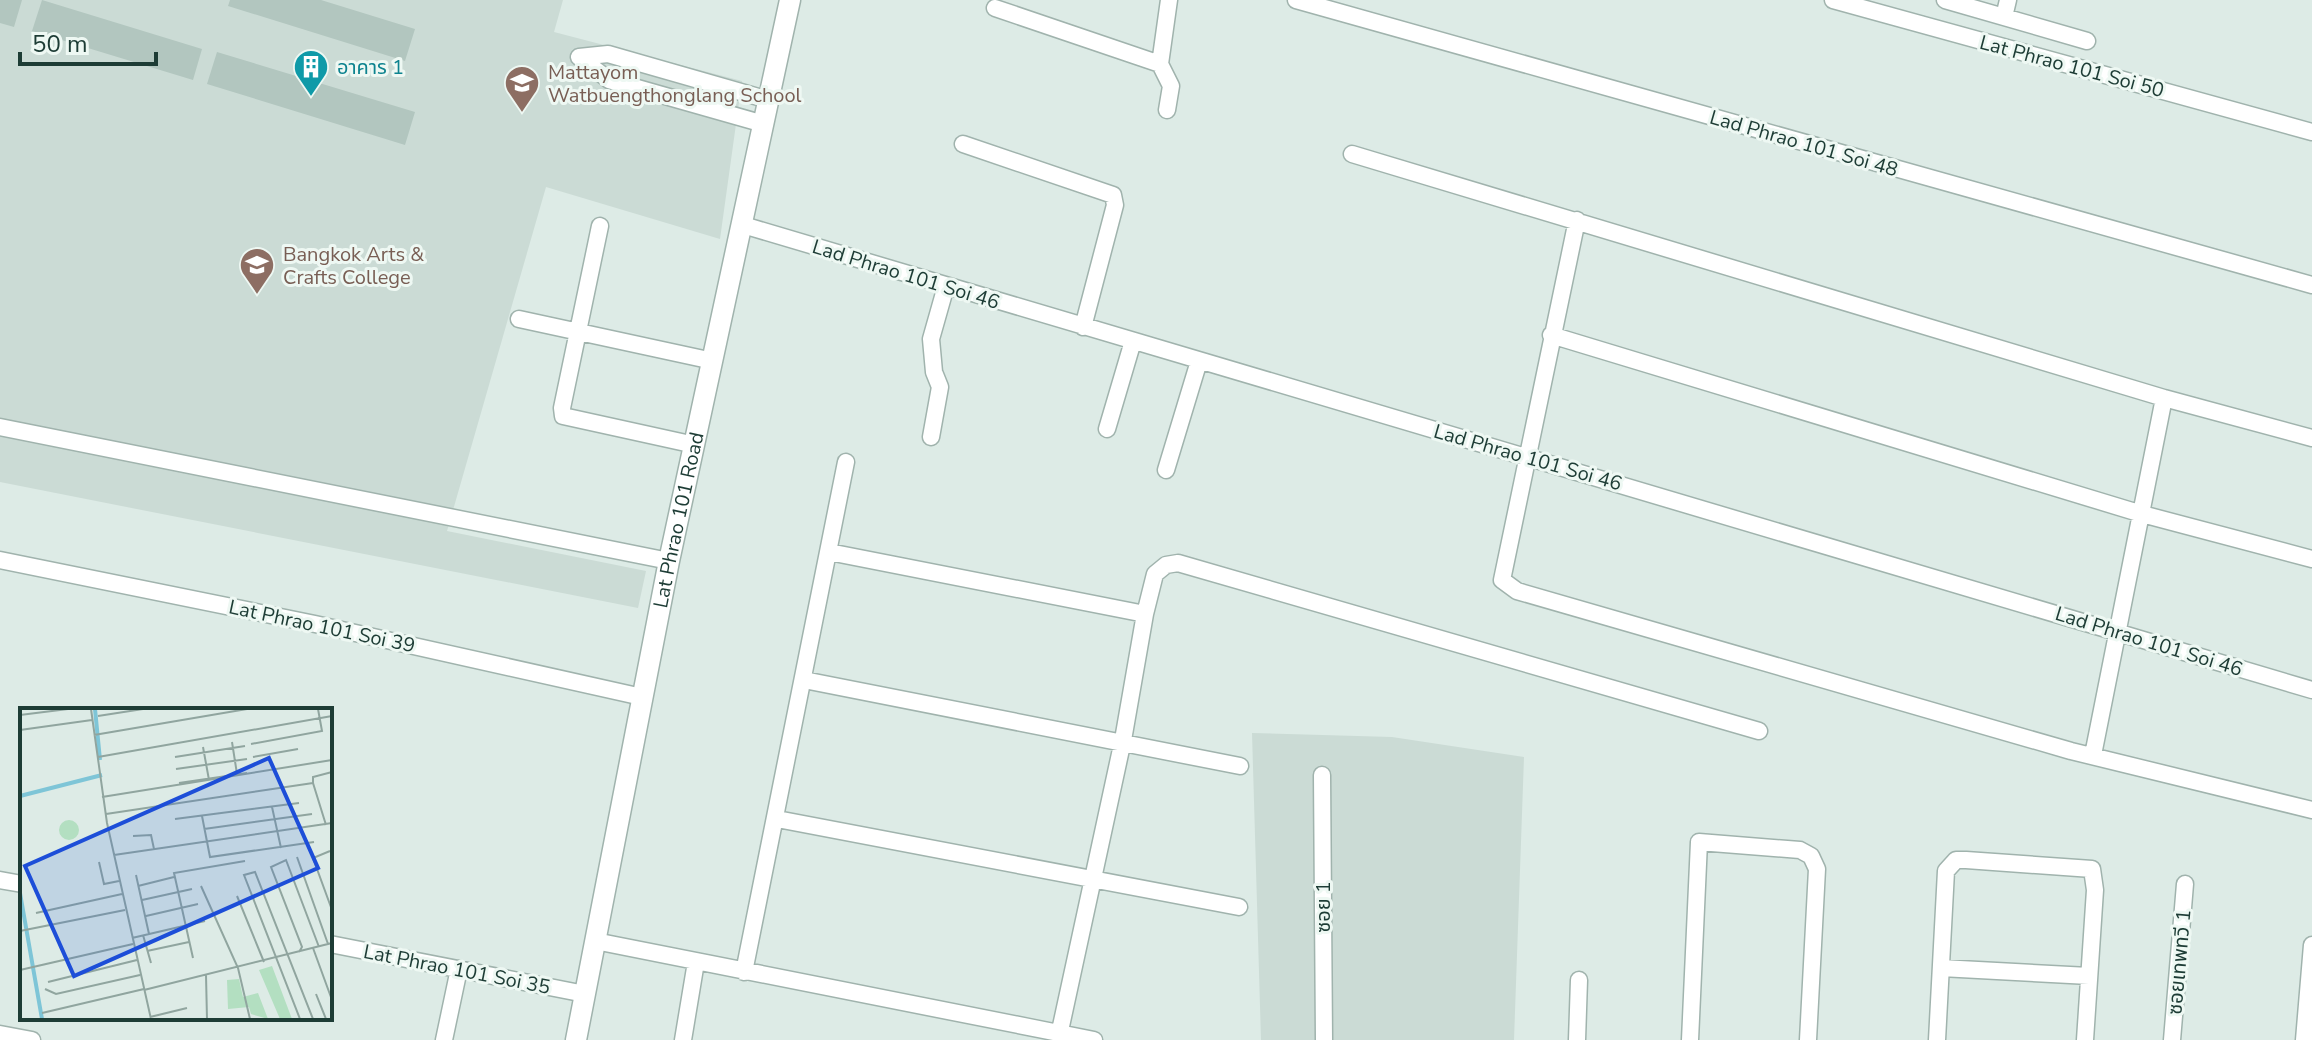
<svg xmlns="http://www.w3.org/2000/svg" width="2312" height="1040" font-family="'Nunito Sans','Noto Sans Thai',sans-serif">
  <style>
    .built { fill: #cbdbd5 }
    .building { fill: #b2c6bf }
    .lines { fill: none; stroke-linecap: round; stroke-linejoin: round }
    .minor-casing { stroke: #a0b3ad; stroke-width: 19 }
    .tertiary-casing { stroke: #a0b3ad; stroke-width: 23 }
    .minor { stroke: #fff; stroke-width: 16 }
    .tertiary { stroke: #fff; stroke-width: 20 }
    .labels { text-anchor: middle; stroke-width: 6; stroke-linejoin: round; paint-order: stroke }
    .street-label { font-size: 20px; fill: #1d3c35; stroke: #eef8f3 }
    .culture-label { font-size: 20px; fill: #0d838f; stroke: #eef8f3; text-anchor: start }
    .education-label { font-size: 20px; fill: #785e54; stroke: #eef8f3; text-anchor: start }
    .inset-river { fill: none; stroke: #7ec5d7; stroke-width: 4 }
    .inset-road { fill: none; stroke: #90a59f; stroke-width: 2 }
    .view { fill: #1d4ed8; fill-opacity: 0.15; stroke: #1d4ed8; stroke-width: 4 }
    .inset-edge { fill: none; stroke: #1d3c35; stroke-width: 4 }
  </style>
  <rect width="100%" height="100%" fill="#ddebe6"/>
  <path class="built" d="M 0,0 L 563,0 L 554,32 L 742,81 L 720,239 L 546,187 L 447,531 L 646,571 L 638,608 L 0,482 Z
    M 1252,733 L 1392,737 L 1524,757 L 1514,1040 L 1261,1040 Z"/>
  <path class="building" d="M 0,0 L 22,0 L 14,27 L 0,23 Z
    M 42,0 L 202,49 L 193,80 L 32,31 Z
    M 230,0 L 321,0 L 415,29 L 405,61 L 228,6 Z
    M 217,52 L 415,112 L 405,145 L 207,84 Z"/>
  <g class="lines">
    <defs>
      <path id="minor" d="M 1296,0 L 2312,285
        M 1833,0 L 2312,132
        M 1945,0 L 2087,41
        M 995,8 L 1160,64
        M 2004,17 L 2008,0
        M 579,57 L 609,80 L 764,124
        M 579,57 L 608,54 L 769,100
        M 1167,110 L 1171,86 L 1160,64 L 1169,0
        M 963,144 L 1113,195 L 1115,205 L 1083,327
        M 1352,154 L 2164,398 L 2312,438
        M 1577,220 L 1502,580 L 1517,591 L 2071,751 L 2312,810
        M 743,225 L 2312,690
        M 600,226 L 562,408 L 563,416 L 695,445
        M 519,319 L 713,361
        M 1551,335 L 2142,514 L 2312,559
        M 0,427 L 669,561
        M 1107,429 L 1133,341
        M 931,437 L 940,387 L 934,372 L 931,339 L 946,286
        M 1166,470 L 1199,361
        M 829,552 L 1145,614
        M 0,560 L 315,624 L 642,697
        M 804,680 L 1240,766
        M 2093,755 L 2164,398
        M 1322,775 L 1324,1040
        M 777,819 L 1239,907
        M 0,880 L 22,884
        M 595,941 L 1094,1040
        M 330,944 L 585,994
        M 1941,968 L 2089,976
        M 744,972 L 846,462
        M 0,1034 L 32,1040
        M 444,1040 L 459,969
        M 683,1040 L 696,962
        M 1058,1040 L 1123,740 L 1145,614 L 1155,574 L 1166,565 L 1178,563 L 1759,731
        M 1577,1040 L 1579,980
        M 1690,1040 L 1699,842 L 1800,850 L 1811,856 L 1817,869 L 1808,1040
        M 1937,1040 L 1946,871 L 1956,860 L 1966,860 L 2092,869 L 2095,890 L 2085,1040
        M 2172,1040 L 2185,884
        M 2304,1040 L 2312,945"/>
      <g id="tertiary">
        <path id="s1" d="M 576,1040 L 669,561 L 790,0"/>
      </g>
    </defs>
    <use href="#minor" class="minor-casing"/>
    <use href="#tertiary" class="tertiary-casing"/>
    <use href="#minor" class="minor"/>
    <use href="#tertiary" class="tertiary"/>
  </g>
  <defs>
    <symbol id="building-pin" viewBox="-11 -11 22 30"><path d="M0 17L-7.5 6A9.5 9.5 0 1 1 7.5 6Z" fill="#0f9aa8" stroke="#eef8f3"/><path d="M-4-6H4V6H1V3H-1V6H-4ZM-2.5-4.3h1.7v1.8h-1.7ZM.8-4.3h1.7v1.8H.8ZM-2.5-1h1.7V.8h-1.7ZM.8-1h1.7V.8H.8Z" fill="#fff"/></symbol>
    <symbol id="school-pin" viewBox="-11 -11 22 30"><path d="M0 17L-7.5 6A9.5 9.5 0 1 1 7.5 6Z" fill="#8d6e63" stroke="#eef8f3"/><path d="M0-5L7-2L0 1L-7-2ZM-4 1L0 2.5L4 1V4Q0 6-4 4Z" fill="#fff"/></symbol>
    <symbol id="university-pin" viewBox="-11 -11 22 30"><path d="M0 17L-7.5 6A9.5 9.5 0 1 1 7.5 6Z" fill="#8d6e63" stroke="#eef8f3"/><path d="M0-5L7-2L0 1L-7-2ZM-4 1L0 2.5L4 1V4Q0 6-4 4Z" fill="#fff"/></symbol>
  </defs>
  <g fill-rule="evenodd">
    <use href="#building-pin" x="291" y="47" width="40" height="54"/>
    <use href="#school-pin" x="502" y="63" width="40" height="54"/>
    <use href="#university-pin" x="237" y="245" width="40" height="54"/>
  </g>
  <g class="labels">
    <g class="street-label">
      <text transform="translate(2072 66) rotate(15)" y="7">Lat Phrao 101 Soi 50</text>
      <text transform="translate(1804 143) rotate(16)" y="7">Lad Phrao 101 Soi 48</text>
      <text transform="translate(906 274) rotate(17)" y="7">Lad Phrao 101 Soi 46</text>
      <text transform="translate(1528 457) rotate(16)" y="7">Lad Phrao 101 Soi 46</text>
      <text dy="7" stroke="none"><textPath href="#s1" startOffset="530">Lat Phrao 101 Road</textPath></text>
      <text transform="translate(322 626) rotate(12)" y="7">Lat Phrao 101 Soi 39</text>
      <text transform="translate(2149 641) rotate(17)" y="7">Lad Phrao 101 Soi 46</text>
      <text transform="translate(1323 907) rotate(-90)" y="7">ซอย 1</text>
      <text transform="translate(2179 962) rotate(-85)" y="7">ซอยเทพทวี 1</text>
      <text transform="translate(457 969) rotate(11)" y="7">Lat Phrao 101 Soi 35</text>
    </g>
    <g class="culture-label">
      <text x="337" y="74">อาคาร 1</text>
    </g>
    <g class="education-label">
      <text x="548" y="79">Mattayom<tspan x="548" dy="23">Watbuengthonglang School</tspan></text>
      <text x="283" y="261">Bangkok Arts &amp;<tspan x="283" dy="23">Crafts College</tspan></text>
    </g>
  </g>
  <g transform="translate(20 708)">
    <rect width="312" height="312" fill="#ddebe6"/>
    <path d="M39 122a10 10 0 1 1 20 0a10 10 0 1 1-20 0ZM 252,258 L 272,311 L 260,311 L 239,262 ZM 219,271 L 223,289 L 238,285 L 248,311 L 231,306 L 229,299 L 208,301 L 207,272 Z" fill="#b3dfc1"/>
    <path class="inset-river" d="M 75,1 L 80,52M 0,88 L 82,67M 0,185 L 22,311"/>
    <path class="inset-road" d="M 71,1 L 87,115 L 131,311M 0,7 L 48,1M 78,8 L 123,1M 0,22 L 72,12M 74,27 L 227,1M 212,34 L 217,66M 231,36 L 302,23 L 298,1M 183,39 L 189,72M 78,49 L 312,8M 155,49 L 225,38M 233,49 L 278,41M 156,61 L 227,51M 159,75 L 227,65M 293,75 L 306,117M 293,75 L 293,69 L 312,64M 82,89 L 312,52M 252,99 L 261,140M 86,106 L 293,75M 182,108 L 190,149 L 294,134M 155,111 L 279,95M 184,121 L 292,106M 113,128 L 131,127 L 134,141M 310,143 L 293,150 L 312,202M 94,147 L 312,115M 277,149 L 308,236M 79,154 L 84,176 L 99,173M 116,167 L 129,226M 118,178 L 154,169M 181,178 L 218,260 L 230,311M 217,188 L 244,254M 122,192 L 172,181M 16,205 L 102,186M 126,208 L 178,196M 0,223 L 105,202M 123,227 L 131,255M 112,230 L 185,213M 293,240 L 312,292M 127,243 L 169,234M 279,244 L 282,239 L 251,159 L 266,152 L 299,239M 173,250 L 154,165 L 225,153M 0,262 L 113,236M 186,267 L 187,311M 28,274 L 117,252M 25,281 L 36,286 L 120,267M 124,282 L 312,235M 296,286 L 306,311M 22,305 L 124,281M 130,309 L 167,300M 280,311 L 224,167 L 235,164 L 293,311"/>
    <path class="view" d="M 249,50 L 298,160 L 54,268 L 5,158 Z"/>
    <rect width="312" height="312" class="inset-edge"/>
  </g>
  <path d="M20 52v12h136v-12" fill="none" stroke="#1d3c35" stroke-width="4"/>
  <text x="32" y="52" font-size="24" fill="#1d3c35" stroke="#eef8f3" stroke-width="6" paint-order="stroke">50 m</text>
</svg>
